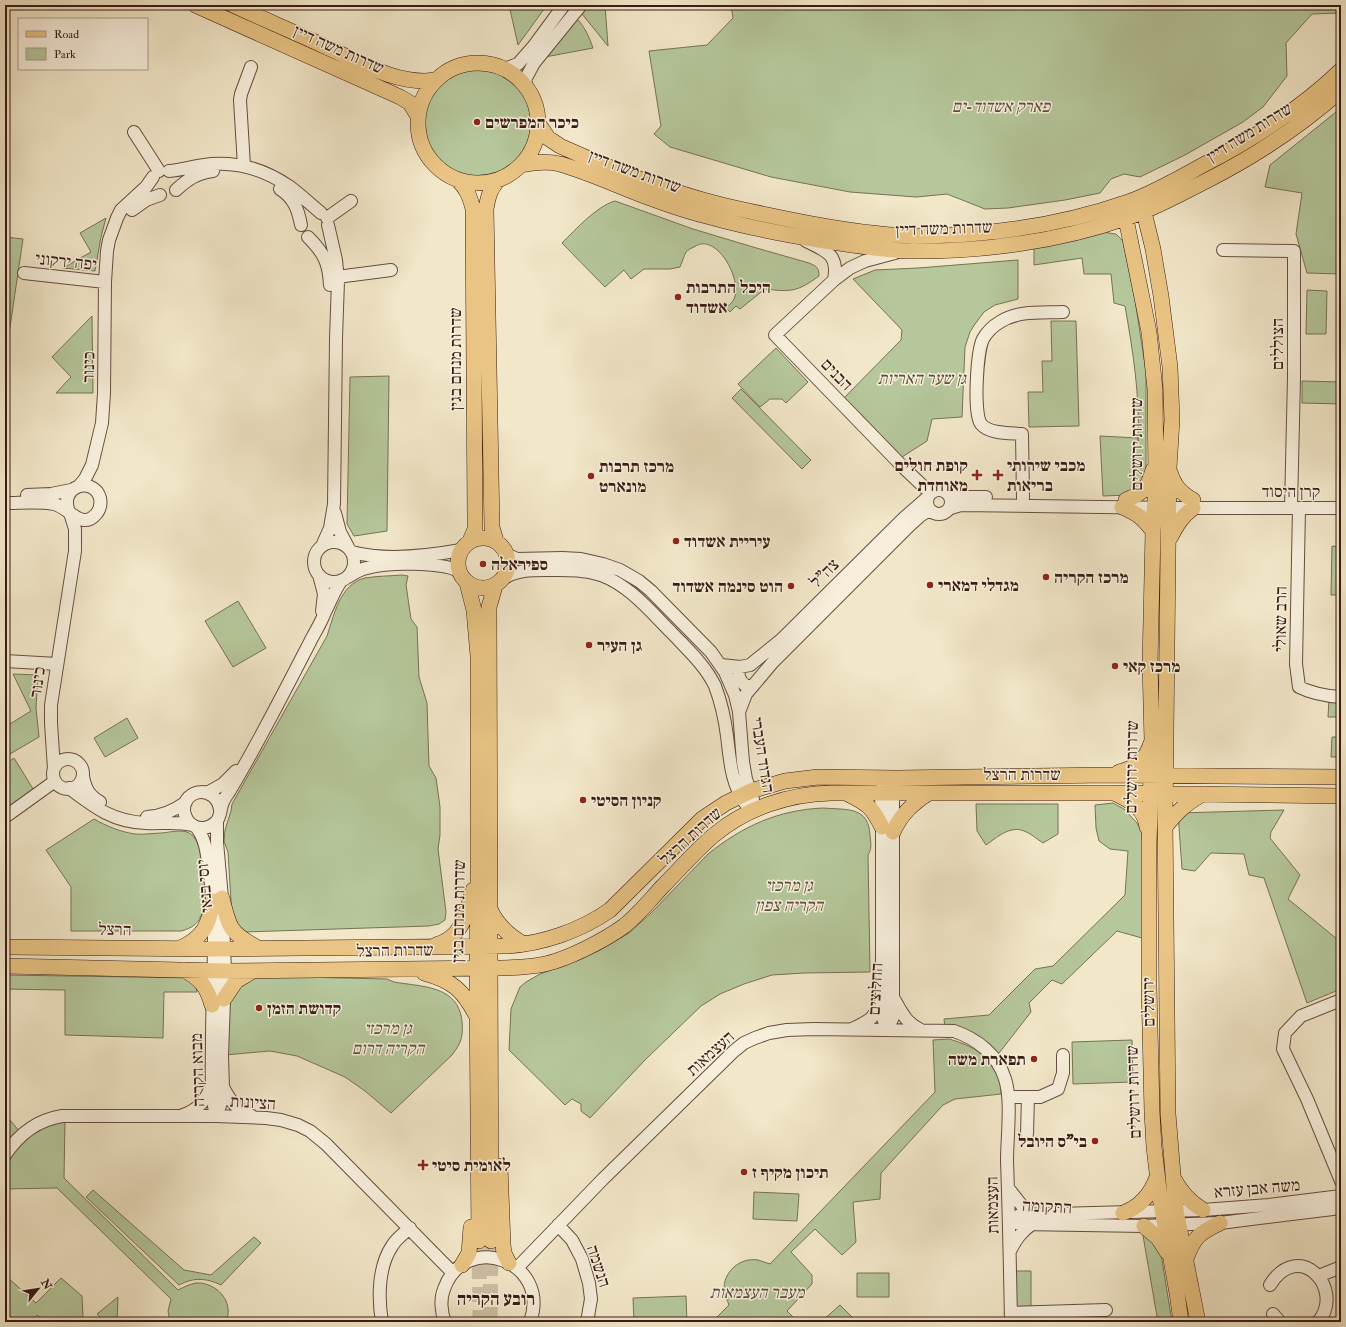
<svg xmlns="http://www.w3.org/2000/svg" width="1346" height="1327" font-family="'IM FELL Double Pica','Frank Ruhl Libre',serif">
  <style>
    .green { fill: #b5c79b; stroke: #767256 }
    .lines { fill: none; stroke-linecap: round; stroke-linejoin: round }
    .major-tunnel { stroke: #cdbea4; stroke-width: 15; stroke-dasharray: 15 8; stroke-linecap: butt }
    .minor-casing { stroke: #664f40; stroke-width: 14 }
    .major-casing { stroke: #381c12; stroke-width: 16 }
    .minor { stroke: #f7efdc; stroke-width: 12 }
    .major { stroke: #e9c484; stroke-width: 15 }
    .poi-dot { fill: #8f2418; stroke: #f7efdc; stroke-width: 1.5 }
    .labels { text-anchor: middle; stroke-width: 3; stroke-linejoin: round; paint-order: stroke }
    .street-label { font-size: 17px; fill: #381c12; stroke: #f7efdc }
    .park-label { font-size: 17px; font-style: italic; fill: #5e4f3b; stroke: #f7efdc }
    .poi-label { font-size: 17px; font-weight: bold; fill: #381c12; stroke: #f7efdc; text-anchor: start }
    .neighbourhood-label { font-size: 18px; font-weight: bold; fill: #381c12; stroke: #f7efdc }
  </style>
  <rect width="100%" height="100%" fill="#f2e7c9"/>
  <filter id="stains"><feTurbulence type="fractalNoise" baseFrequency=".005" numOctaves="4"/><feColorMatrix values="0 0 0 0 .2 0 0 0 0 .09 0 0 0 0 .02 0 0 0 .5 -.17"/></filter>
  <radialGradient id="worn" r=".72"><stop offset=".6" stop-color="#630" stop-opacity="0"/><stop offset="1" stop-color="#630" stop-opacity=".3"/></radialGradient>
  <path class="green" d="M 509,5 L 547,5 L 518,45 Z
    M 589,5 L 605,5 L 608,46 L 582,14 Z
    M 731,5 L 1341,5 L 1341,13 L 1312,14 L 1286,43 L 1287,76 L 1263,107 L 1243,122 L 1185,155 L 1140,177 L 1124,174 L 1111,179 L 1100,193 L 1065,200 L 1008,208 L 985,209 L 947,194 L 916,197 L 850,192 L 771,177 L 670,147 L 654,134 L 661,126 L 649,51 L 707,45 L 733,18 Z
    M 577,19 C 585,27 589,37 593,48 L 545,57 Z
    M423 123a54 54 0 1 1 108 0a54 54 0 1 1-108 0Z
    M 1341,108 L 1341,274 L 1307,273 L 1296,234 L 1302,193 L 1265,187 L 1270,165 Z
    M 615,201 L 693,229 L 753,247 L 809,263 C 816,266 819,267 819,276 C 797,292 791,292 765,289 L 740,309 L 736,306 L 730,312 L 726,308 C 728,306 733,302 734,299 C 743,280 716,231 694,247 C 691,248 688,250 686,252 C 684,256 682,262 680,267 L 670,269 L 644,269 L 631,279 L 624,270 L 605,287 L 562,243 C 575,230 597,206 615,201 Z
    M 106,218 L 101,237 L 95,271 L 63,268 L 91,252 L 80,233 Z
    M 1102,232 L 1116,234 L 1123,241 L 1135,300 L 1146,372 L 1146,481 L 1129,495 L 1103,496 L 1100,436 L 1138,438 L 1138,441 C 1140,395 1133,352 1125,306 L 1114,303 L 1111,274 L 1084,274 L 1082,258 L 1034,265 L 1034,244 Z
    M 5,237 L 23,239 L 5,361 Z
    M 1018,260 L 1018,299 L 995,305 L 984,312 L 975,324 L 970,332 L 965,347 L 962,417 L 932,419 L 927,441 L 902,457 L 844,398 L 901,340 L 902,330 L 853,279 L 875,270 L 918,268 Z
    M 1307,290 L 1327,291 L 1326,334 L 1306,334 Z
    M 92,316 L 93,393 L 56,393 L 71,377 L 52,357 Z
    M 1051,321 L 1076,321 L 1079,426 L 1029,427 L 1028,392 L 1043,392 L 1042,361 L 1052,361 Z
    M 776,348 L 808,382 L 786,403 L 782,399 L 770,399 L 760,407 L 738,384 Z
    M 389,376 L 387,531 L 354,536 L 347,524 L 350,377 Z
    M 1302,381 L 1341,382 L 1341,404 L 1302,403 Z
    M 741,389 L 811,460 L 802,469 L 732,398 Z
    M 1332,546 L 1341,547 L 1341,595 L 1331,595 Z
    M 402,575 L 408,576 L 406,585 L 411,619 L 417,627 L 419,677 L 427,703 L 429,766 L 436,778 L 440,807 L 440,835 L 438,849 L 446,912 L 445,920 L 439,924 L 429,926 L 244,932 L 232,917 L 228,852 L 224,841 L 225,830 L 231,811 L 232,804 L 327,636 C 334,615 340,584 365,578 C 377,576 390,576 402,575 Z
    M 238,601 L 266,648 L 233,667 L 205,621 Z
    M 13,674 L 38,675 L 36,708 L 39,737 L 10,754 L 5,745 L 5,727 L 31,711 Z
    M 1329,699 L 1341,699 L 1341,717 L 1328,717 Z
    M 127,718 L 138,738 L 105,757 L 94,738 Z
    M 1332,737 L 1341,737 L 1341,757 L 1331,757 Z
    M 14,758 L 35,792 L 5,811 L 5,764 Z
    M 1113,803 L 1124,809 L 1137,823 L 1145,838 L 1142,938 L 1117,931 L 1062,984 L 1052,980 L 1029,1003 L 1031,1012 L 996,1057 L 945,1028 L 944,1019 L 989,1015 L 1035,969 L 1053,966 L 1125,895 L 1128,851 L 1110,849 L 1099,841 L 1096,828 L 1095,805 Z
    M 976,804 L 1058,804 L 1058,834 L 1043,843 C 1037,839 1030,833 1024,831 C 1010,825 996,838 986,845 L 977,831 Z
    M 823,808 C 847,810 869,806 870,836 C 871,843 872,849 868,855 L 870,972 L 804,973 L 772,975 L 744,984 L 720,994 L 701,1006 L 646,1059 L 590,1118 L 581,1111 L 581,1104 L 572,1099 L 565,1105 L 509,1050 L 511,1009 L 520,987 L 526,982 L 540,974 L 579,960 L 600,950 L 629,933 L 650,914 L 708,854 C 743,826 778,810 823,808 Z
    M 1284,810 L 1271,832 L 1270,838 L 1300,875 L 1288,899 L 1337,939 L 1341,945 L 1341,989 L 1307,1003 L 1264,878 L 1249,875 L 1244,854 L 1211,853 L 1195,871 L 1182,869 L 1178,813 Z
    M 94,819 C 106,826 121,832 135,834 C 143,835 153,833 162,833 C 170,832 179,830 187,832 C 206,839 205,886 204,903 C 202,919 197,927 181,931 L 71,931 L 71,887 L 46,850 Z
    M 5,975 L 194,978 L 197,992 L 164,992 L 163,1038 L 65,1035 L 65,990 L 5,989 Z
    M 254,976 L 387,979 L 394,982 C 422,987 458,985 462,1021 C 463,1036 462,1042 452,1055 L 391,1113 L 365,1091 L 345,1077 L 297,1056 L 270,1051 L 225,1055 L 229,1001 L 233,991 Z
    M 949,1039 C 969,1045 983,1051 994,1070 C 996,1073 998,1076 999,1078 C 1001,1083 1001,1089 1001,1094 L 955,1099 L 943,1105 L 881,1173 L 880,1199 L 853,1202 L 856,1242 L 842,1255 L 815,1229 L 791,1252 L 812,1275 L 812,1284 L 787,1311 L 798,1322 L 712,1322 L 729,1305 C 727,1300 725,1295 724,1290 C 723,1272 740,1257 758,1260 C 762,1261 766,1263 770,1264 L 935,1092 L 933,1040 Z
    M 1132,1040 L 1133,1082 L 1073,1084 L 1072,1042 Z
    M 5,1114 L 20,1132 L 10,1142 L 5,1137 Z
    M 65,1120 L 64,1178 L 178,1290 C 184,1287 190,1284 196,1283 C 211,1282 227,1294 228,1309 C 229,1313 227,1318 227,1322 L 170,1322 L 168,1311 L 171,1299 L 57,1188 L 5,1189 L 5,1163 L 10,1153 L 36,1129 Z
    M 93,1190 L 184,1270 L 211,1275 L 254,1237 L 261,1243 L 221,1285 C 206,1278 194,1277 179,1285 L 86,1197 Z
    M 754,1192 L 799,1194 L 797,1221 L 753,1219 Z
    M 1142,1230 L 1160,1248 L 1172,1322 L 1158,1322 Z
    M 1016,1271 L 1031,1271 L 1031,1307 L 1016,1307 Z
    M 857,1273 L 889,1273 L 889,1297 L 857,1297 Z
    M 6,1276 L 36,1303 L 61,1278 L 82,1296 L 83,1316 L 77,1322 L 46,1322 L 37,1315 L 30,1322 L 8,1322 Z
    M 686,1296 L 687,1322 L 634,1322 L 633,1298 Z
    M 118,1297 L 117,1322 L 105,1322 L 97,1314 Z
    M 840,1305 L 853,1318 L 853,1322 L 821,1322 Z"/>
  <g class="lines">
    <path class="major-tunnel" d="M 479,1241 L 480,1322
      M 490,1322 L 491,1241"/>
    <defs>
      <path id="minor" d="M 504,69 L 518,64 L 533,47 L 564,5
        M 525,87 L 526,78 L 534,63 L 581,5
        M 134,132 L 159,171
        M 244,166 L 240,100 L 241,94 L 251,67
        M 169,171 C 183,170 197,165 212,164 C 240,162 267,171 290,187 C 301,195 310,204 321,213
        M 280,189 C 294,198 298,209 301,225
        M 176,190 C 188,179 197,173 213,171
        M 132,210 L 146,200 L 160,195
        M 327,218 L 351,201
        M 308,237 C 324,253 329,263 330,285
        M 806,241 C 826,251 839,254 834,280
        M 1223,250 L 1294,251 L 1294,377 L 1291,508
        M 895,253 L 865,261 L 850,268 L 834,280 L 775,335 L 904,468 L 925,488 L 932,492
        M 24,273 L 105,282
        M 337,277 L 391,270
        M 79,486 L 85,479 L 92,465 L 102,423 L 104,393 L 105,282 L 107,251 L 109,240 L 117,218 L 121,210 L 146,187 L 153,177
        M927 502a12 12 0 1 1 24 0a12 12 0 1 1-24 0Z
        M 947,492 L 961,497 L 986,497
        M 27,495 L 51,494 L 71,490
        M 1023,498 L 1022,434 C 1010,433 989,434 981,424 C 973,413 977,351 983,339 C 987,332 993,326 1000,322 C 1018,310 1043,313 1063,312
        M 5,503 C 21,503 39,501 54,504 C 69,507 82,532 97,513 C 100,509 101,503 100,498 C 94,476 58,485 69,512
        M 951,508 L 961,505 L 1169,508 L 1341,508
        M 1299,508 L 1296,664 L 1299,687 C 1313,694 1325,696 1341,697
        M 335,513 L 340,532 L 348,547
        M314 562a20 20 0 1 1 40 0a20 20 0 1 1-40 0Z
        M 322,546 L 330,528 L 334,504 L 336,338 L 338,281 L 336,260 L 328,225
        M 352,552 C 385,561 428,556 461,550
        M 506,554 L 517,559 L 562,558 L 581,559 L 603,564 L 620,570 L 639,581 L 651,591 L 711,652 L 725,672 L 735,695 L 739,712 L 743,762 L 746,779 L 753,800 L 753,811
        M 319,575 L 324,594 L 322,611
        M 348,577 C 354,573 360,569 367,568 C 388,562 440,562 459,571
        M 503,579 C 515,570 532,570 547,570 C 565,570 583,569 601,575 C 630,586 650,611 671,632 C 687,649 705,665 715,686 C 721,702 725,720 727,736 C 730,760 731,783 745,803
        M 5,661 L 57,664
        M 721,665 L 740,667 L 750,665 L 781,640 L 904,518 L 928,497
        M 740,667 C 737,675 739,681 746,686 L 753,686
        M 739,712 L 746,694 L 773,662 L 910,525 L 920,516 L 929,510
        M53 774a15 15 0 1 1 30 0a15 15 0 1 1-30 0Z
        M 54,769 L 51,723 L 51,705 L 75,551 L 75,529 L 70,513
        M 83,776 C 85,788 89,796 100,802
        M 888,778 L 892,786 L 893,793 L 893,1017 L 887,1030 L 883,1018 L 882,999 L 882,827 L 881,793 L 883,786 Z
        M 69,788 C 94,807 113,822 146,823 C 161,824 177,821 192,825
        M 207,793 L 223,784 L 236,771
        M 220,810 C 217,785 183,787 184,811 C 185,816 187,821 191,824 C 198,830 209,829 216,822 C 221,817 220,809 223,802 C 224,799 227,795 229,792 C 258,744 284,692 310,642 C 315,632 321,623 325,612 C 331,601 334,590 342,580
        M 5,817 L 55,781
        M 147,817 C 162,816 174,811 186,802
        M 196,827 C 206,839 207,855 209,870 C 218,926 212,984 212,1040 C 212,1066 210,1091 216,1116
        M 894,999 C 902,1013 906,1023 921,1030
        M 1341,1000 L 1301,1016 L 1285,1033 L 1283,1049 L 1307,1099 L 1341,1181
        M 854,1028 C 871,1020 873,1019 881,1002
        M 223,1087 C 232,1104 235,1107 252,1116
        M 1008,1097 L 1040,1097 L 1058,1089 L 1063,1073 L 1063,1055
        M 183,1115 C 198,1110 205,1101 211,1087
        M 216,1116 L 221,1103 L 223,1087 L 222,1056 L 225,971 L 222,898 L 217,842 L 217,821
        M 1027,1134 L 1028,1097
        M 5,1155 C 19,1134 37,1120 62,1116 L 216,1116 L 266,1118 L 281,1120 L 298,1125 L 310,1131 L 326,1144 L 453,1273
        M 1008,1188 L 1023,1207 L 1032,1215
        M 1010,1221 L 1020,1215 L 1203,1210 L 1269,1205 L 1341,1196
        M 1010,1221 L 1020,1224 L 1144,1226 L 1191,1224 L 1220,1223 L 1341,1208
        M 558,1225 L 572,1240 L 582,1259 L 589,1283 L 591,1299 L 587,1322
        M 1010,1251 C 1016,1239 1021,1232 1032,1224
        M 517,1268 L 603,1179 L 734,1051 L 744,1043 L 755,1038 L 769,1033 L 787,1030 L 814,1029 L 954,1031 C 977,1039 998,1055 1005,1079 C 1012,1100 1007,1137 1007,1161 C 1009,1215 1010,1268 1011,1322
        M 1321,1275 L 1341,1267
        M 1270,1285 C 1299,1238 1346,1289 1318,1322
        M 1011,1313 L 1106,1310
        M 1273,1314 L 1280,1322
        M 382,1322 C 378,1298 378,1267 392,1246 C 396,1239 403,1234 410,1228
        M 445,1322 C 441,1312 440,1299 444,1289 C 465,1230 552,1261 530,1322"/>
      <path id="major" d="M 195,5 L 400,97 L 410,103 L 418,116
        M 233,5 C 263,19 294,32 324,46 C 358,61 398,86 436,80
        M418 123a60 60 0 1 1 120 0a60 60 0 1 1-120 0Z
        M 538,123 L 548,138 L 560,146 C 611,169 664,190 718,204 C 742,210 767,215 792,220 C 832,228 872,235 913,236 C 985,236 1059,226 1128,202 C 1154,193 1179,178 1203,165 C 1253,139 1301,109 1341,70
        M 521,165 C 535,162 547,161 560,164 C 591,173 620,187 650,198 C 671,206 693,213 714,218 C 750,228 788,235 825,241 C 852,245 880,250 908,251 C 980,252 1058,242 1126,218 C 1154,209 1180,194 1206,181 C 1255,156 1300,127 1341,90
        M 458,180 C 467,189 470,197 473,209 L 475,520 L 475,529 L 470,541
        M 1130,202 L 1144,212 L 1153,249 L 1161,296 L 1170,367 L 1172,420 L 1169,468 L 1165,819 L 1168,1114 L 1176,1211 L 1198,1322
        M 1130,202 L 1126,219 L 1149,332 L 1155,389 L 1156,483 L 1153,531 L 1150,664 L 1152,741 L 1149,844 L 1149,986 L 1152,1112 L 1154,1147 L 1160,1198 L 1177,1293 L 1181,1322
        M 1170,472 C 1174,486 1181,493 1193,500
        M 1126,500 C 1144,493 1148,487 1153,470
        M 1122,507 C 1138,514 1142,517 1153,531
        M458 563a25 25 0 1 1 50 0a25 25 0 1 1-50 0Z
        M 1170,538 C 1177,525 1181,517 1193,508
        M 496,541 L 492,527 L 486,209 C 488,197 490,189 498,180
        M 467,583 L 474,610 L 478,656 L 478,870 L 477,987 L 479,1241
        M 1119,772 C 1135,768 1146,760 1151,743
        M 848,794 C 868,804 872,807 882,827
        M 1116,794 C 1131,801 1145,809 1147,827
        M 1165,827 C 1177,812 1186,803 1203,794
        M 893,832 C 901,814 913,803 929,793
        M 222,898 C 229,928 230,933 258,948
        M 490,909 C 497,925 509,936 524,944
        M 436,945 C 463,937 466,914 473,890
        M 5,947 L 214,949 L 506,946 C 542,944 580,931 610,910 L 702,819 L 726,803 L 751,791 L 785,781 L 818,777 L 897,778 L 1110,775 L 1341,777
        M 180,948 C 203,938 209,925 213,901
        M 5,966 L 225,971 L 491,968 C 509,968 527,968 545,964 C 568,959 605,940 624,926 C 638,915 650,900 662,887 C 679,870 695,851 714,835 C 746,808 789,794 831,793 L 1114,793 L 1341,796
        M 184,970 C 201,979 207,987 212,1005
        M 424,973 C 453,981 463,990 477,1017
        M 224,999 L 236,981 L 253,971
        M 500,1166 L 503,1245 L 504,1253 L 509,1263
        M 1174,1179 C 1182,1193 1189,1201 1203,1210
        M 1123,1213 C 1140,1207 1151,1194 1157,1177
        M 1144,1226 L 1158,1238 L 1167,1252
        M 491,1241 C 489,1030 491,819 489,607 L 495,586
        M 1186,1259 C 1194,1237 1199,1233 1220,1223
        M 462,1265 L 469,1253 L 471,1227"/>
    </defs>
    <use href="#minor" class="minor-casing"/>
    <use href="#major" class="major-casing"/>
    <use href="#minor" class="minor"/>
    <use href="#major" class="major"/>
  </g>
  <g class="poi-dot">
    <circle cx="477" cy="122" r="4"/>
    <circle cx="678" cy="297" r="4"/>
    <path d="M975 469h4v4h4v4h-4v4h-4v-4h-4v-4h4z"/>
    <path d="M996 469h4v4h4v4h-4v4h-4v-4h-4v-4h4z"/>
    <circle cx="591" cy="476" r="4"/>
    <circle cx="676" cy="541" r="4"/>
    <circle cx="483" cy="564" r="4"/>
    <circle cx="1046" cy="577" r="4"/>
    <circle cx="930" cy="585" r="4"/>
    <circle cx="791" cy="586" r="4"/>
    <circle cx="589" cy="645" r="4"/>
    <circle cx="1115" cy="666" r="4"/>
    <circle cx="583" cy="800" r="4"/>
    <circle cx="259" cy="1008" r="4"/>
    <circle cx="1034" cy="1059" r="4"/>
    <circle cx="1095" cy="1141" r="4"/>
    <path d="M421 1159h4v4h4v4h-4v4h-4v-4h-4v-4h4z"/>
    <circle cx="744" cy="1172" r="4"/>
  </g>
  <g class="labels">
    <g class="street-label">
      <text transform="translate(339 49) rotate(24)" y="6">שדרות משה דיין</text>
      <text transform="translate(1249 132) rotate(-32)" y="6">שדרות משה דיין</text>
      <text transform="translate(635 171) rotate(20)" y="6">שדרות משה דיין</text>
      <text transform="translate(944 228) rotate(-2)" y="6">שדרות משה דיין</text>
      <text transform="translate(66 261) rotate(6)" y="6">יפה ירקוני</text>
      <text transform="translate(1277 344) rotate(-90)" y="6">הצוללים</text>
      <text transform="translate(455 359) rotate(-90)" y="6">שדרות מנחם בגין</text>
      <text transform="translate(88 367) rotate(-89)" y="6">כינור</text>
      <text transform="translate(837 374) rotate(46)" y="6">הבנים</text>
      <text transform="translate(1136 444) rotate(-90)" y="6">שדרות ירושלים</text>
      <text x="1291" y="497">קרן היסוד</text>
      <text transform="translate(824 573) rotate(-45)" y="6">צה"ל</text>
      <text transform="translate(1280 619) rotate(-89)" y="6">הרב שאולי</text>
      <text transform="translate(37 682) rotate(-82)" y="6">כינור</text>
      <text transform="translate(763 755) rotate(81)" y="6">הגדוד העברי</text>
      <text transform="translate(1131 767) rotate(-89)" y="6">שדרות ירושלים</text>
      <text x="1022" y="780">שדרות הרצל</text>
      <text transform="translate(690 836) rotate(-42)" y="6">שדרות הרצל</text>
      <text transform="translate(204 886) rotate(-95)" y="6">יוסי בנאי</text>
      <text transform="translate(458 911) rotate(-89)" y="6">שדרות מנחם בגין</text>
      <text transform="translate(115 929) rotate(1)" y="6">הרצל</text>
      <text transform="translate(395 950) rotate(-1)" y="6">שדרות הרצל</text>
      <text transform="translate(875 989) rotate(-87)" y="6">החלוצים</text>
      <text transform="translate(1148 1002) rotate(-91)" y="6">ירושלים</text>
      <text transform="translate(710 1053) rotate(-42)" y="6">העצמאות</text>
      <text transform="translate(197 1070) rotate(-92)" y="6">מבוא הקריה</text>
      <text transform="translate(1133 1092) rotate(-92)" y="6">שדרות ירושלים</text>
      <text transform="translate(253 1102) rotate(4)" y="6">הציונות</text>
      <text transform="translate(1257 1188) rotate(-5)" y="6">משה אבן עזרא</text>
      <text transform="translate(992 1205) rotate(-91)" y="6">העצמאות</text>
      <text transform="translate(1047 1206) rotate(3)" y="6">התקומה</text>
      <text transform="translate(599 1266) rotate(72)" y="6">הנשמה</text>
    </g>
    <g class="park-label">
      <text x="1001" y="112">פארק אשדוד-ים</text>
      <text x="922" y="384">גן שער האריות</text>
      <text x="789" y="891">גן מרכזי<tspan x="789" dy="20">הקריה צפון</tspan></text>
      <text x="388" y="1034">גן מרכזי<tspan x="388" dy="20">הקריה דרום</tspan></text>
      <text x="757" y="1298">מעבר העצמאות</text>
    </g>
    <g class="poi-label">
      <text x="485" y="128">כיכר המפרשים</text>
      <text x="686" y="293">היכל התרבות<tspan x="686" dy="20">אשדוד</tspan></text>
      <text x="968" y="471" text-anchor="end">קופת חולים<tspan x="968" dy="20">מאוחדת</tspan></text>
      <text x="1007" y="471">מכבי שירותי<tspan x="1007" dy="20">בריאות</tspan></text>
      <text x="599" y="472">מרכז תרבות<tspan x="599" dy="20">מונארט</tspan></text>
      <text x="684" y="547">עיריית אשדוד</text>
      <text x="491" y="570">ספיראלה</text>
      <text x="1054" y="583">מרכז הקריה</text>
      <text x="938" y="591">מגדלי דמארי</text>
      <text x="783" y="592" text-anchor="end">הוט סינמה אשדוד</text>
      <text x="597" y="651">גן העיר</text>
      <text x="1123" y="672">מרכז קאי</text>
      <text x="591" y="806">קניון הסיטי</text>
      <text x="267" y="1014">קדושת הזמן</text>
      <text x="1026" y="1065" text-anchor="end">תפארת משה</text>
      <text x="1087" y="1147" text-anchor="end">בי"ס היובל</text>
      <text x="432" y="1171">לאומית סיטי</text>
      <text x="752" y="1178">תיכון מקיף ז</text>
    </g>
    <g class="neighbourhood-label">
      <text x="496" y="1305">רובע הקריה</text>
    </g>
  </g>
  <rect width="1346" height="1327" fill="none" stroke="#f2e7c9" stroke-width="20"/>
  <rect x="6" y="6" width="1334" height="1315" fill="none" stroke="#381c12" stroke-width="2"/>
  <rect x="10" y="10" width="1326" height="1307" fill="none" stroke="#381c12"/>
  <rect x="18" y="18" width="130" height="52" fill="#f7efdc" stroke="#ab9b8b"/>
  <rect x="26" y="31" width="20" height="6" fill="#e9c484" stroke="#ab9b8b"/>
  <text x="54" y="38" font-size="12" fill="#381c12">Road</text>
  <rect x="26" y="48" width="20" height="12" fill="#b5c79b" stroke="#ab9b8b"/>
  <text x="54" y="58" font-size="12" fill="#381c12">Park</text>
  <g transform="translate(38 1289) rotate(60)" stroke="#f7efdc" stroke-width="3" paint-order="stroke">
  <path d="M0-3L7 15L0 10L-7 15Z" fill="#381c12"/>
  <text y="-6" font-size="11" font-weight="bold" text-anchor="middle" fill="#381c12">N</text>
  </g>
  <rect width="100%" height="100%" filter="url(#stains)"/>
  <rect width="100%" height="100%" fill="url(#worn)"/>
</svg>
